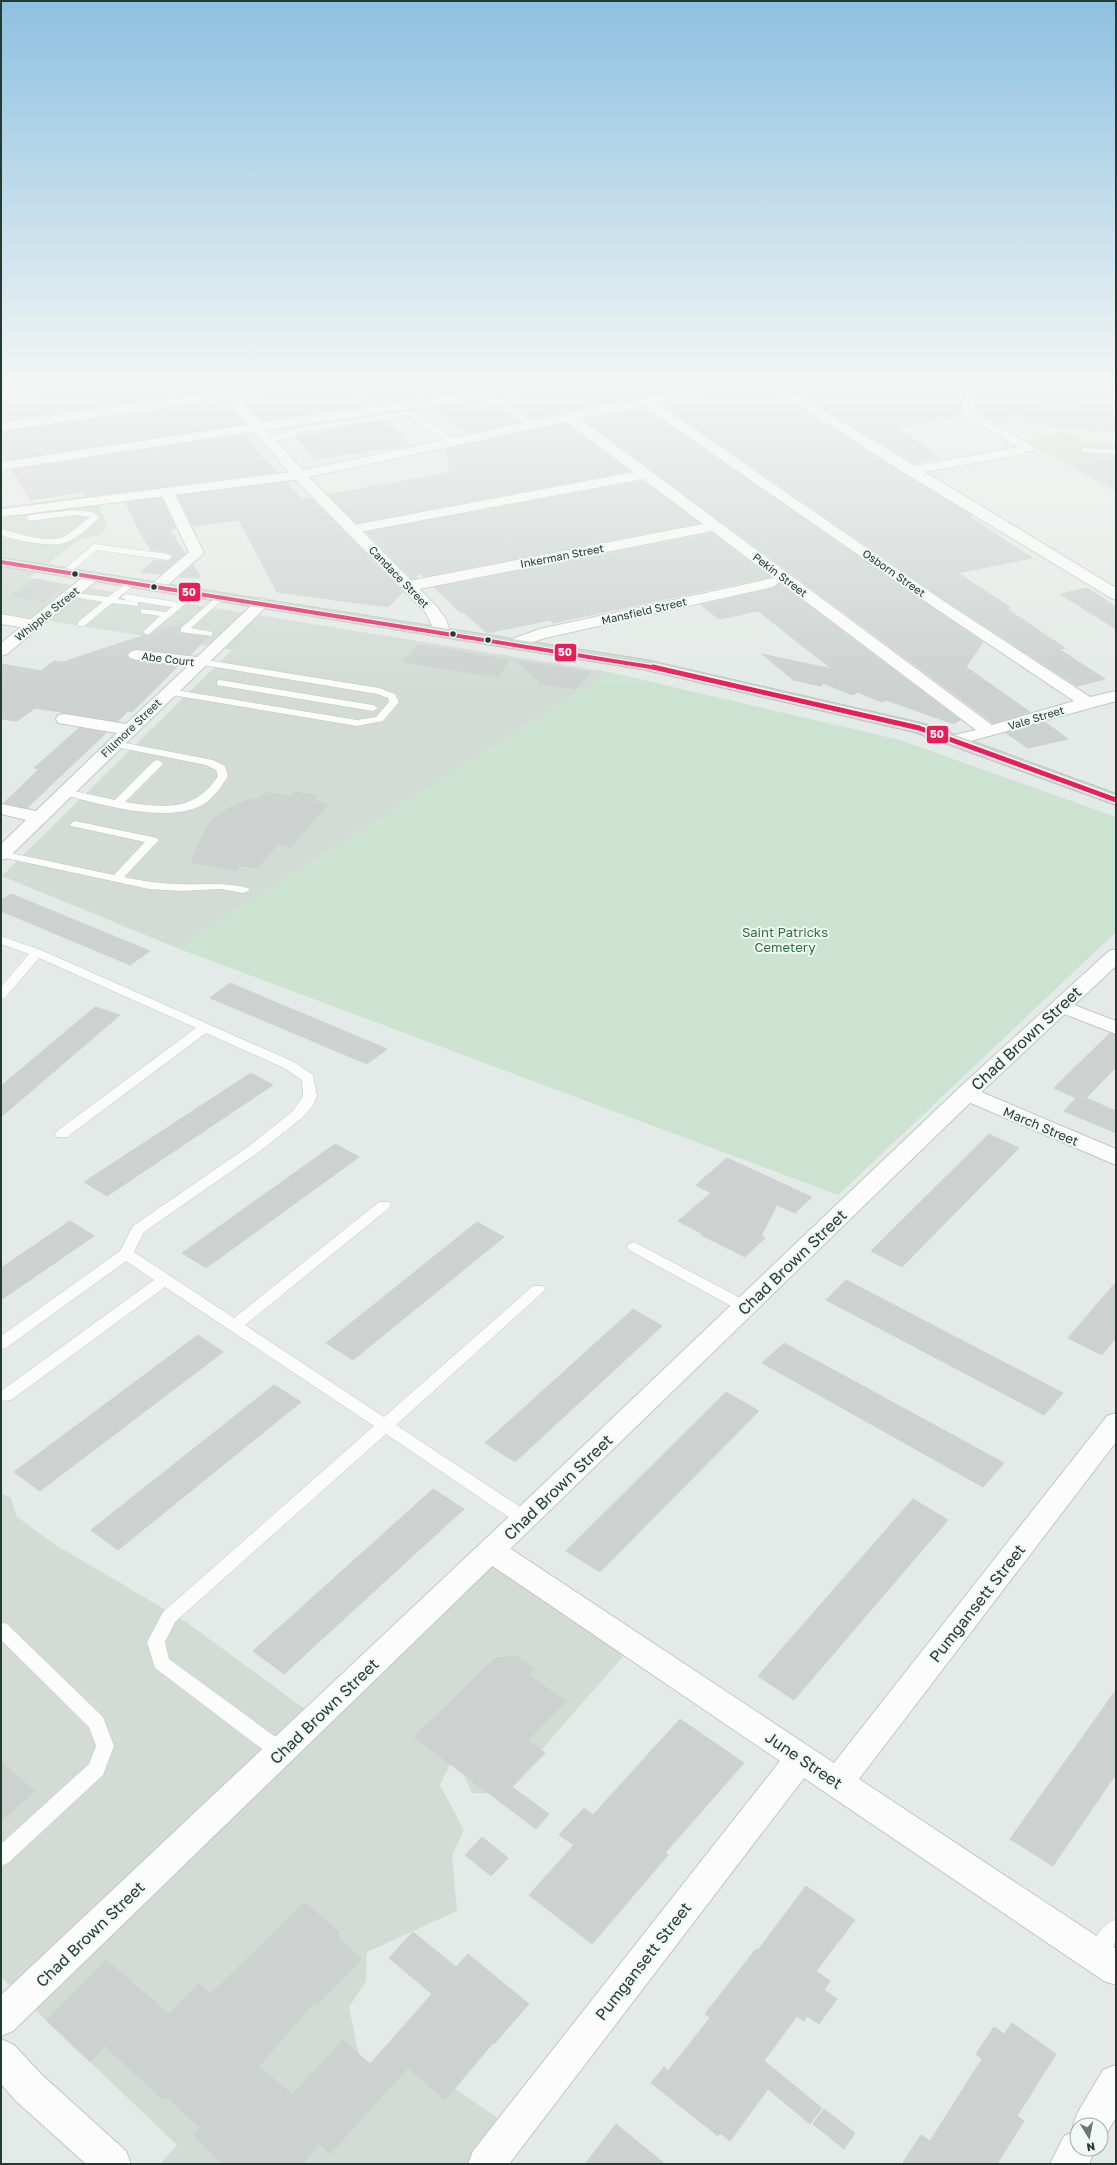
<svg xmlns="http://www.w3.org/2000/svg" width="1117" height="2165" font-family="'Golos Text',sans-serif">
  <style>
    .built { fill: #d2dbd6 }
    .green { fill: #cde3d2 }
    .building { fill: #cdd2d0; stroke: #cdd2d0 }
    .lines { fill: none; stroke-linecap: round; stroke-linejoin: round }
    .service-casing { stroke: #c1c7c4; stroke-width: 1 }
    .minor-casing { stroke: #c1c7c4; stroke-width: 2 }
    .tertiary-casing { stroke: #c1c7c4; stroke-width: 2 }
    .secondary-casing { stroke: #bfc7c4; stroke-width: 2 }
    .primary-casing { stroke: #bdc6c2; stroke-width: 2 }
    .service { fill: #fbfcfb; fill-rule: evenodd }
    .minor { fill: #fbfcfb; fill-rule: evenodd }
    .tertiary { fill: #fbfcfb; fill-rule: evenodd }
    .secondary { fill: #fbfcfb; fill-rule: evenodd }
    .primary { fill: #cdd6d3; fill-rule: evenodd }
    .bus-1-far1-casing { stroke: #f2f8f5; stroke-width: 6 }
    .bus-1-casing { stroke: #f2f8f5; stroke-width: 8 }
    .bus-1-far1 { stroke: #ea1d57; stroke-width: 4 }
    .bus-1 { stroke: #ea1d57; stroke-width: 5 }
    .bus-dot { fill: #223c33; stroke: #f2f8f5; stroke-width: 1.5 }
    .labels { text-anchor: middle; stroke-width: 4; stroke-linejoin: round; paint-order: stroke }
    .far-street-label { font-size: 11px; fill: #223c33; stroke: #f2f8f5 }
    .park-label { font-size: 13px; fill: #2d7242; stroke: #f2f8f5 }
    .street-label { font-size: 13px; fill: #223c33; stroke: #f2f8f5 }
    .near-street-label { font-size: 16px; fill: #223c33; stroke: #f2f8f5 }
    .line-badge { stroke: #f2f8f5; stroke-width: 1.5 }
    .badge-label { font-size: 11px; text-anchor: middle; font-weight: bold; fill: #fff }
  </style>
  <rect width="100%" height="100%" fill="#e4eae7"/>
  <path class="built" d="M 1067,432 L 1088,441 L 1116,445 L 1116,492 L 1025,441 Z
    M 96,495 L 107,528 L 100,535 L 82,538 L 28,578 L 609,672 L 177,948 L 2,876 L 232,650 L 1,613 L 1,507 Z
    M 1,1493 L 11,1498 L 16,1516 L 54,1544 L 186,1622 L 305,1709 L 484,1549 L 634,1644 L 503,1794 L 472,1793 L 461,1769 L 452,1760 L 440,1785 L 464,1830 L 452,1855 L 457,1911 L 367,1952 L 366,1981 L 349,2007 L 362,2071 L 420,2065 L 499,2119 L 473,2164 L 160,2164 L 177,2145 L 1,1977 Z"/>
  <path class="green" d="M 609,672 L 900,740 L 1116,817 L 1116,932 L 838,1195 L 177,948 Z"/>
  <path class="building" d="M 89,385 L 152,385 L 157,392 L 213,385 L 217,390 L 1,421 L 1,400 L 72,390 L 78,387 Z
    M 298,385 L 340,385 L 354,399 L 363,398 L 370,405 L 261,421 L 240,398 L 291,390 Z
    M 485,385 L 487,387 L 416,398 L 412,395 Z
    M 591,385 L 597,385 L 614,395 L 640,391 L 655,393 L 534,419 L 508,404 L 516,402 L 517,399 L 513,396 L 467,405 L 466,407 L 471,409 L 496,406 L 521,422 L 469,433 L 429,407 L 539,390 L 546,394 Z
    M 727,385 L 766,385 L 972,516 L 970,517 L 1032,558 L 958,573 L 1011,608 L 1007,609 L 1065,648 L 1059,649 L 1105,679 L 1077,686 L 946,601 L 660,403 L 720,390 Z
    M 801,385 L 826,385 L 827,390 L 831,390 L 835,385 L 899,385 L 946,390 L 948,385 L 955,390 L 965,392 L 959,412 L 961,414 L 895,427 L 938,455 L 936,456 L 939,458 L 913,463 L 789,388 Z
    M 1009,385 L 1068,385 L 1067,389 L 1116,385 L 1116,397 Z
    M 979,393 L 1116,408 L 1116,433 L 1030,422 L 1011,412 L 1008,421 L 991,419 L 975,410 Z
    M 225,400 L 245,424 L 6,460 L 1,452 L 1,432 Z
    M 643,407 L 983,642 L 966,667 L 1030,712 L 993,723 L 584,420 Z
    M 385,420 L 409,445 L 316,459 L 296,436 Z
    M 566,423 L 630,471 L 356,523 L 328,495 L 450,472 L 446,449 Z
    M 244,435 L 276,472 L 122,492 L 85,496 L 83,492 L 30,500 L 12,470 Z
    M 1116,458 L 1116,488 L 1080,469 L 1084,468 L 1079,465 Z
    M 643,481 L 699,523 L 424,577 L 420,573 L 416,578 L 412,579 L 366,532 Z
    M 286,482 L 302,499 L 311,498 L 403,592 L 388,607 L 277,592 L 239,520 L 193,526 L 178,496 Z
    M 161,498 L 176,528 L 170,530 L 185,554 L 161,574 L 141,572 L 155,560 L 168,561 L 174,557 L 168,553 L 151,550 L 139,531 L 126,503 Z
    M 712,533 L 770,577 L 553,623 L 550,620 L 487,633 L 463,612 L 461,613 L 434,587 Z
    M 193,565 L 201,578 L 179,577 Z
    M 34,579 L 66,585 L 44,602 L 11,596 Z
    M 780,584 L 960,720 L 954,724 L 886,700 L 881,702 L 858,692 L 852,695 L 823,683 L 821,686 L 793,680 L 762,654 L 832,669 L 758,611 L 719,619 L 701,605 L 773,588 Z
    M 1087,588 L 1116,607 L 1116,629 L 1060,594 Z
    M 181,624 L 183,624 L 180,628 L 181,633 L 208,637 L 190,655 L 136,649 L 129,651 L 127,656 L 130,659 L 136,661 L 178,666 L 132,712 L 128,711 L 118,721 L 35,708 L 17,721 L 1,719 L 1,664 L 41,671 L 54,661 L 63,662 L 145,635 L 148,636 L 153,633 Z
    M 418,645 L 456,651 L 510,660 L 498,677 L 402,662 Z
    M 515,660 L 590,672 L 576,689 L 541,683 Z
    M 1045,722 L 1068,739 L 1028,748 L 1006,733 Z
    M 79,728 L 106,733 L 27,808 L 4,803 L 39,769 L 34,768 Z
    M 266,792 L 291,797 L 296,792 L 318,796 L 314,801 L 328,804 L 291,847 L 278,844 L 257,868 L 241,866 L 236,871 L 191,862 L 207,826 L 214,818 L 229,808 L 245,801 L 260,798 Z
    M 11,894 L 150,951 L 130,965 L 1,911 L 1,900 Z
    M 230,983 L 387,1049 L 367,1064 L 210,998 Z
    M 95,1007 L 120,1015 L 1,1117 L 1,1086 Z
    M 1110,1033 L 1116,1035 L 1116,1067 L 1086,1098 L 1116,1111 L 1116,1133 L 1064,1111 L 1076,1098 L 1054,1088 Z
    M 251,1073 L 273,1085 L 107,1196 L 84,1182 Z
    M 989,1134 L 1019,1148 L 902,1267 L 871,1251 Z
    M 335,1144 L 359,1157 L 206,1268 L 182,1253 Z
    M 727,1158 L 812,1197 L 795,1213 L 777,1205 L 761,1236 L 765,1238 L 745,1257 L 701,1235 L 703,1234 L 678,1221 L 711,1193 L 696,1185 Z
    M 70,1221 L 94,1236 L 1,1300 L 1,1268 Z
    M 477,1222 L 504,1237 L 353,1360 L 326,1343 Z
    M 846,1280 L 1063,1393 L 1044,1415 L 826,1300 Z
    M 1116,1282 L 1116,1338 L 1102,1355 L 1068,1338 Z
    M 633,1309 L 662,1326 L 515,1462 L 485,1443 Z
    M 198,1335 L 223,1352 L 40,1491 L 14,1472 Z
    M 784,1343 L 1004,1463 L 983,1487 L 762,1363 Z
    M 274,1385 L 301,1402 L 118,1550 L 91,1530 Z
    M 726,1392 L 759,1411 L 600,1572 L 566,1551 Z
    M 433,1489 L 464,1509 L 284,1674 L 253,1651 Z
    M 913,1499 L 948,1520 L 794,1700 L 758,1676 Z
    M 516,1656 L 534,1669 L 528,1675 L 566,1701 L 528,1740 L 545,1753 L 512,1787 L 549,1814 L 536,1829 L 414,1737 L 495,1658 Z
    M 1116,1690 L 1116,1774 L 1053,1866 L 1010,1839 Z
    M 680,1719 L 744,1763 L 665,1853 L 668,1855 L 592,1944 L 529,1895 L 574,1845 L 559,1835 L 584,1808 L 593,1815 Z
    M 1,1762 L 35,1791 L 1,1821 Z
    M 482,1837 L 508,1858 L 491,1876 L 465,1855 Z
    M 806,1886 L 855,1920 L 816,1971 L 830,1981 L 824,1990 L 837,1999 L 819,2024 L 807,2016 L 804,2021 L 797,2016 L 764,2061 L 822,2108 L 810,2124 L 768,2089 L 730,2141 L 720,2133 L 718,2136 L 651,2083 L 664,2067 L 668,2071 L 710,2018 L 705,2014 L 756,1949 L 758,1950 Z
    M 304,1902 L 339,1932 L 336,1935 L 362,1959 L 318,2004 L 315,2002 L 259,2066 L 292,2095 L 343,2040 L 370,2064 L 432,1994 L 389,1958 L 413,1932 L 456,1967 L 468,1954 L 529,2004 L 494,2044 L 493,2043 L 445,2100 L 408,2068 L 330,2154 L 320,2144 L 302,2164 L 223,2164 L 193,2135 L 200,2128 L 167,2097 L 163,2100 L 105,2046 L 90,2062 L 46,2020 L 106,1960 L 169,2014 L 199,1984 L 211,1994 Z
    M 1012,2023 L 1056,2054 L 1017,2116 L 1024,2121 L 997,2164 L 902,2164 L 921,2135 L 930,2141 L 982,2059 L 976,2054 L 994,2027 L 1004,2034 Z
    M 824,2109 L 855,2133 L 844,2149 L 813,2124 Z
    M 616,2124 L 665,2164 L 585,2164 Z"/>
  <g class="lines">
    <defs>
      <path id="service" d="M 827,385 L 834,385 L 830,389 L 827,389 Z
        M 512,397 L 516,399 L 515,401 L 504,403 L 537,423 L 537,427 L 531,427 L 496,404 L 471,408 L 467,406 Z
        M 410,411 L 456,440 L 456,444 L 450,444 L 409,415 L 300,432 L 287,438 L 266,442 L 262,440 L 298,428 Z
        M 1082,448 L 1116,450 L 1116,454 L 1085,452 L 1082,452 Z
        M 74,510 L 93,512 L 99,517 C 91,527 72,543 59,544 C 46,546 12,540 1,535 L 1,529 C 17,533 50,545 65,536 C 74,531 82,523 90,517 L 74,515 L 30,521 L 26,518 L 30,515 Z
        M 94,544 L 168,554 L 172,557 L 168,560 L 96,550 L 69,574 L 63,574 L 63,570 Z
        M 132,579 L 135,580 L 135,584 L 117,599 L 138,602 L 138,606 L 112,603 L 84,626 L 78,626 L 78,622 L 103,602 L 68,596 L 68,592 L 108,597 Z
        M 194,589 L 198,592 L 197,594 L 148,635 L 143,632 L 160,616 L 141,613 L 141,609 L 166,612 L 172,607 L 126,600 L 121,597 L 126,594 L 177,602 Z
        M 221,593 L 224,594 L 224,598 L 191,628 L 212,632 L 212,636 L 181,632 L 181,628 Z
        M 200,659 L 379,688 L 395,694 L 399,702 L 383,721 L 357,726 L 166,694 L 164,692 L 169,689 L 357,720 L 376,717 L 389,702 L 388,698 L 377,694 L 197,664 L 195,662 Z
        M 220,680 L 373,705 L 378,708 L 373,711 L 217,685 L 217,681 Z
        M 115,741 L 213,760 L 225,766 L 228,776 C 222,786 214,797 204,804 C 169,825 98,804 61,794 L 60,792 L 61,790 L 65,789 L 115,800 L 154,761 L 158,760 L 163,763 L 162,765 L 125,802 C 163,808 195,812 218,776 L 216,770 L 206,765 L 111,746 L 111,742 Z
        M 75,821 L 157,838 L 159,840 L 157,842 L 124,877 C 143,881 161,884 180,884 C 204,885 224,882 248,888 L 250,890 L 244,893 L 220,889 L 181,891 L 149,889 L 1,857 L 1,851 L 114,875 L 145,842 L 71,826 L 70,824 Z
        M 1,936 L 41,950 L 294,1062 L 313,1075 L 317,1096 L 313,1105 L 303,1117 L 259,1152 L 144,1232 L 134,1252 L 234,1318 L 379,1202 L 389,1202 L 391,1205 L 389,1208 L 245,1325 L 384,1417 L 533,1286 L 543,1286 L 545,1290 L 396,1425 L 531,1514 L 533,1519 L 531,1524 L 525,1525 L 519,1524 L 386,1434 L 175,1622 L 165,1642 L 169,1659 L 288,1746 L 290,1752 L 288,1758 L 281,1760 L 274,1758 L 155,1668 L 147,1642 L 163,1612 L 374,1426 L 165,1287 L 11,1400 L 1,1401 L 1,1391 L 154,1280 L 126,1261 L 6,1348 L 1,1349 L 1,1336 L 120,1251 L 133,1226 L 249,1146 L 293,1111 L 303,1096 L 302,1080 L 284,1068 L 206,1033 L 67,1137 L 57,1137 L 55,1134 L 57,1131 L 196,1028 L 39,958 L 5,998 L 1,999 L 1,987 L 29,954 L 1,944 Z
        M 634,1242 L 750,1303 L 752,1307 L 750,1311 L 745,1312 L 740,1311 L 629,1250 L 627,1247 L 629,1244 Z
        M 1,1622 L 7,1624 L 103,1717 L 114,1746 L 103,1775 L 8,1863 L 1,1866 L 1,1844 L 89,1764 L 96,1746 L 89,1727 L 1,1640 Z
        M 1116,1919 C 1116,1938 1117,1956 1096,1965 L 1089,1962 L 1086,1955 C 1091,1942 1103,1924 1116,1919 Z"/>
      <path id="minor" d="M 43,385 L 78,385 L 72,389 L 1,399 L 1,391 Z
        M 263,385 L 297,385 L 291,389 L 1,431 L 1,423 Z
        M 511,385 L 544,385 L 538,389 L 1,470 L 1,462 Z
        M 626,385 C 639,385 690,382 696,392 L 690,396 L 632,389 Z
        M 767,385 L 782,385 L 915,466 L 1018,447 L 960,412 L 969,385 L 979,385 L 973,411 L 1036,448 L 1034,451 L 1026,451 L 1019,455 L 925,472 L 1116,588 L 1116,600 L 1111,598 L 906,474 Z
        M 645,397 L 649,398 L 945,602 L 1090,697 L 1116,691 L 1116,701 L 956,745 L 950,744 L 947,740 L 950,736 L 976,730 L 780,582 L 773,587 L 545,638 L 515,648 L 509,646 L 507,643 L 509,640 L 540,629 L 774,578 L 712,531 L 409,591 L 404,589 L 401,586 L 404,583 L 409,581 L 703,524 L 643,479 L 354,533 L 349,532 L 347,529 L 349,526 L 354,525 L 634,472 L 565,421 L 564,418 L 565,415 L 575,415 L 992,725 L 1074,701 L 935,608 L 641,404 L 639,401 Z
        M 167,488 L 174,492 L 204,553 L 163,589 L 153,589 L 150,586 L 153,583 L 189,552 L 160,492 Z
        M 262,598 L 267,600 L 270,603 L 267,606 L 8,858 L 1,860 L 1,844 L 26,820 L 1,814 L 1,804 L 36,811 L 117,733 L 58,723 L 56,719 L 58,715 L 64,714 L 126,724 L 188,666 L 136,660 L 130,658 L 128,655 L 130,652 L 136,650 L 197,657 L 257,600 Z
        M 1,614 L 40,621 L 42,624 L 40,627 L 34,629 L 1,624 Z
        M 1061,1000 L 1116,1021 L 1116,1034 L 1054,1010 L 1051,1006 L 1054,1002 Z
        M 967,1086 L 1116,1149 L 1116,1165 L 959,1098 L 956,1093 L 959,1088 Z
        M 1116,1413 L 1116,1442 L 859,1779 L 1116,1949 L 1116,1985 L 1104,1981 L 804,1778 L 509,2164 L 468,2164 L 473,2151 L 780,1761 L 482,1559 L 478,1551 L 482,1543 L 492,1540 L 502,1543 L 834,1763 L 1107,1416 Z
        M 1116,2065 L 1116,2117 L 1104,2138 L 1101,2139 L 1101,2125 L 1077,2125 L 1077,2149 L 1095,2149 L 1089,2164 L 1050,2164 L 1064,2136 L 1075,2131 L 1073,2125 L 1078,2112 L 1103,2070 Z"/>
      <path id="tertiary" d="M 214,385 L 227,385 L 304,472 L 437,607 L 446,619 L 450,631 L 448,634 L 436,634 L 426,613 L 294,478 Z
        M 93,572 L 98,573 L 100,576 L 98,579 L 7,654 L 1,656 L 1,643 L 88,573 Z
        M 1116,949 L 1116,966 L 975,1098 L 13,2031 L 1,2036 L 1,1995 L 515,1511 L 959,1088 L 1109,951 Z"/>
      <path id="secondary" d="M 701,385 L 726,385 L 720,389 L 299,479 L 1,517 L 1,509 L 299,471 Z
        M 1,2039 L 14,2045 L 42,2075 L 126,2151 L 131,2164 L 86,2164 L 16,2101 L 1,2084 Z"/>
      <path id="primary" d="M 949,385 L 992,385 L 1116,399 L 1116,407 L 955,389 Z
        M 1,558 L 646,660 L 925,724 L 1116,794 L 1116,805 L 914,732 L 646,670 L 1,566 Z"/>
    </defs>
    <use href="#service" class="service-casing"/>
    <use href="#minor" class="minor-casing"/>
    <use href="#tertiary" class="tertiary-casing"/>
    <use href="#secondary" class="secondary-casing"/>
    <use href="#primary" class="primary-casing"/>
    <use href="#service" class="service"/>
    <use href="#minor" class="minor"/>
    <use href="#tertiary" class="tertiary"/>
    <use href="#secondary" class="secondary"/>
    <use href="#primary" class="primary"/>
    <defs>
      <path id="bus-1-far1" d="M 1,562 L 657,668"/>
      <path id="bus-1" d="M 653,667 L 919,728 L 1116,800"/>
    </defs>
    <use href="#bus-1-far1" class="bus-1-far1-casing"/>
    <use href="#bus-1" class="bus-1-casing"/>
    <use href="#bus-1-far1" class="bus-1-far1"/>
    <use href="#bus-1" class="bus-1"/>
  </g>
  <linearGradient id="sky" x2="0" y2="1"><stop stop-color="#8dc1e1"/><stop offset="0.56" stop-color="#f3f6f4"/><stop offset="1" stop-color="#f3f6f4" stop-opacity="0"/></linearGradient>
  <rect width="1117" height="688" fill="url(#sky)"/>
  <g class="bus-dot">
    <circle cx="75" cy="574" r="3.5"/>
    <circle cx="154" cy="587" r="3.5"/>
    <circle cx="453" cy="634" r="3.5"/>
    <circle cx="488" cy="640" r="3.5"/>
  </g>
  <g class="labels">
    <g class="far-street-label">
      <text transform="translate(562 556) rotate(-11)" y="4">Inkerman Street</text>
      <text transform="translate(894 573) rotate(35)" y="4">Osborn Street</text>
      <text transform="translate(780 575) rotate(37)" y="4">Pekin Street</text>
      <text transform="translate(399 577) rotate(46)" y="4">Candace Street</text>
      <text transform="translate(644 611) rotate(-13)" y="4">Mansfield Street</text>
      <text transform="translate(47 614) rotate(-39)" y="4">Whipple Street</text>
      <text transform="translate(168 659) rotate(7)" y="4">Abe Court</text>
      <text transform="translate(1036 718) rotate(-17)" y="4">Vale Street</text>
      <text transform="translate(131 728) rotate(-44)" y="4">Fillmore Street</text>
    </g>
    <g class="park-label">
      <text x="785" y="937">Saint Patricks<tspan x="785" dy="15">Cemetery</tspan></text>
    </g>
    <g class="street-label">
      <text transform="translate(1041 1126) rotate(23)" y="5">March Street</text>
    </g>
    <g class="near-street-label">
      <text transform="translate(1026 1038) rotate(-43)" y="6">Chad Brown Street</text>
      <text transform="translate(792 1262) rotate(-44)" y="6">Chad Brown Street</text>
      <text transform="translate(558 1487) rotate(-44)" y="6">Chad Brown Street</text>
      <text transform="translate(977 1603) rotate(-52)" y="6">Pumgansett Street</text>
      <text transform="translate(324 1711) rotate(-44)" y="6">Chad Brown Street</text>
      <text transform="translate(804 1760) rotate(34)" y="6">June Street</text>
      <text transform="translate(90 1934) rotate(-44)" y="6">Chad Brown Street</text>
      <text transform="translate(643 1961) rotate(-52)" y="6">Pumgansett Street</text>
    </g>
  </g>
  <g class="line-badge">
    <rect x="178" y="582" width="23" height="20" rx="4" fill="#ea1d57"/>
    <rect x="554" y="643" width="23" height="19" rx="4" fill="#ea1d57"/>
    <rect x="926" y="725" width="23" height="19" rx="4" fill="#ea1d57"/>
  </g>
  <g class="badge-label">
    <text x="189" y="596">50</text>
    <text x="565" y="656">50</text>
    <text x="937" y="738">50</text>
  </g>
  <rect width="1117" height="2165" fill="none" stroke="#223c33" stroke-width="4"/>
  <g transform="translate(1089 2137) rotate(170)"><circle r="19" fill="#f2f8f5" stroke="#9fada7"/>
  <path d="M0-3L7 15L0 10L-7 15Z" fill="#667972"/>
  <text y="-6" font-size="11" font-weight="bold" text-anchor="middle" fill="#223c33">N</text>
  </g>
</svg>
